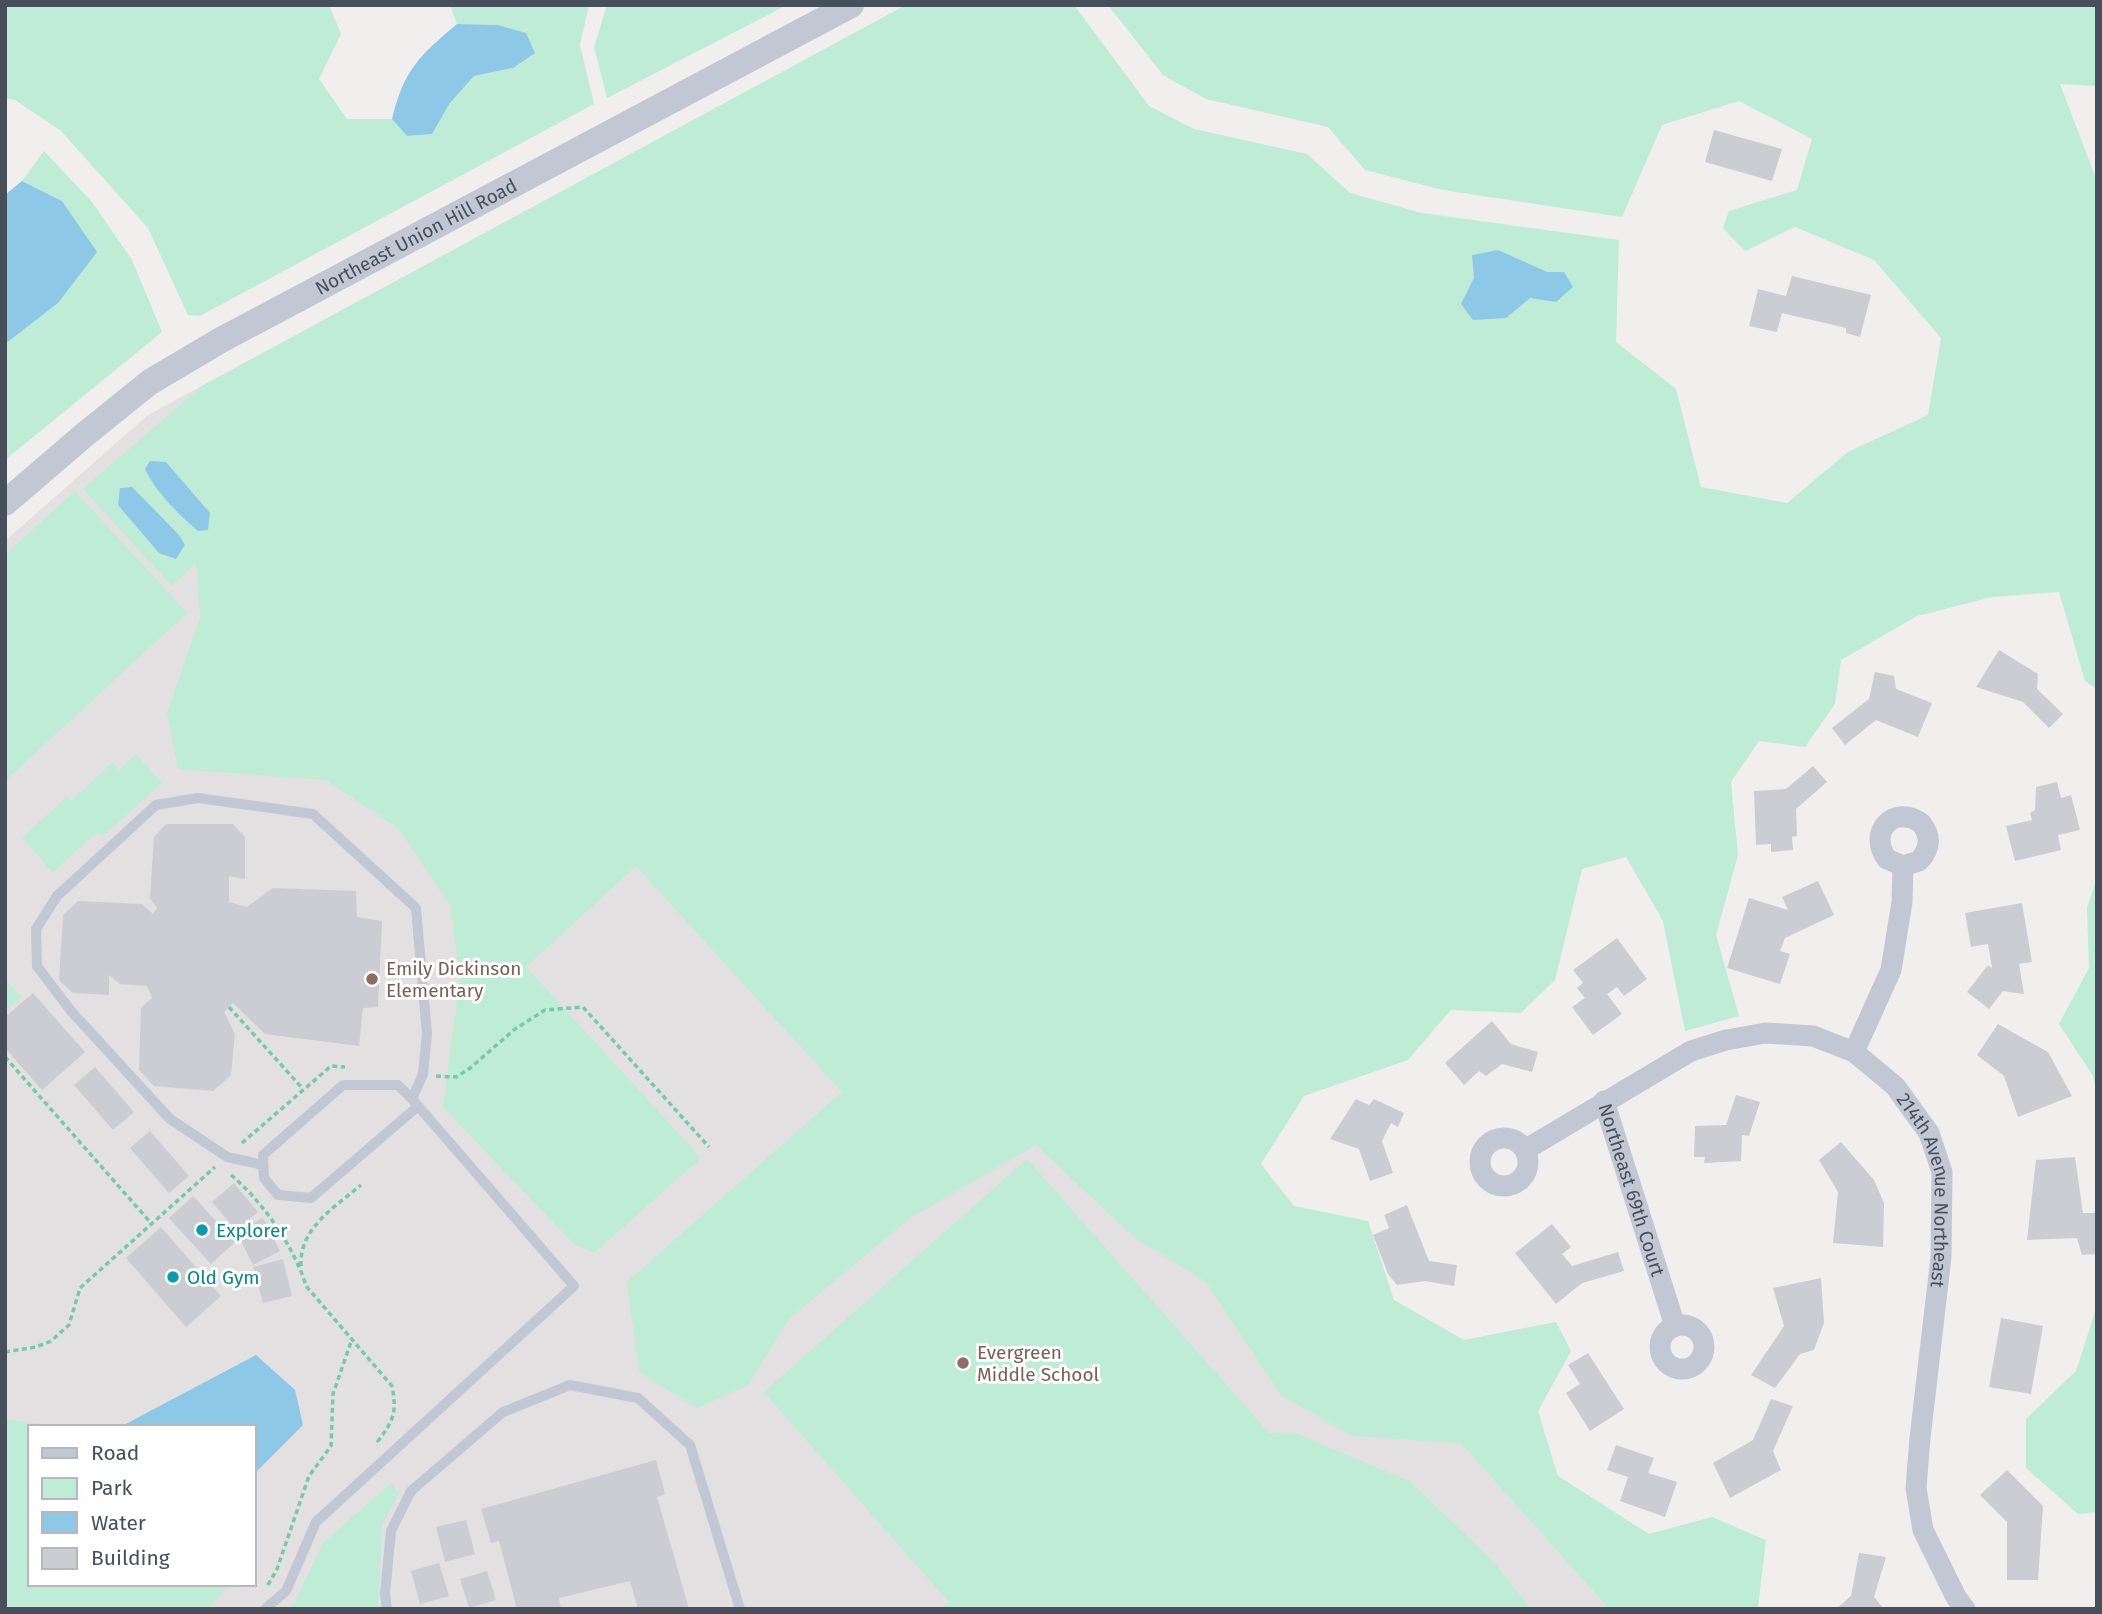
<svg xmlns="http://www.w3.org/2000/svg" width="2102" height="1614" font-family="'Fira Sans',sans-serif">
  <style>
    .education { fill: #e2e0e0; fill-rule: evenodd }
    .green { fill: #beecd6 }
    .water { fill: #8ec8e7 }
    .building { fill: #cbcdd3 }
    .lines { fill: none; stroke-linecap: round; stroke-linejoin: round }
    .path { stroke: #78c9ac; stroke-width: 3.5; stroke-dasharray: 5 3.5; stroke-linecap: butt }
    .service { stroke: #c2c8d3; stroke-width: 10 }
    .minor { stroke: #c2c8d3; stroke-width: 21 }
    .tertiary { stroke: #c2c8d3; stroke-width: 26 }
    .education-dot { fill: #8d6e63; stroke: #fff; stroke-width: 2.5 }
    .culture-dot { fill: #0f9aa8; stroke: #fff; stroke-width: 2.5 }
    .labels { text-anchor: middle; stroke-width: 6; stroke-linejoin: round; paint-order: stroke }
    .street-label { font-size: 19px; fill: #474f5b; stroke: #fff }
    .education-label { font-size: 19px; fill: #785e54; stroke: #fff; text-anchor: start }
    .culture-label { font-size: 19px; fill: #0d838f; stroke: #fff; text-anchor: start }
  </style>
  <rect width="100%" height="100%" fill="#f1eeee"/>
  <path class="education" d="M 906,5 L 1212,1163 L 1609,1609 L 5,1609 L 5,541 L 148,415 ZM 30,1427 L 254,1427 L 254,1584 L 30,1584 Z"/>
  <path class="green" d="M 5,5 L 329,5 L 341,34 L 319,79 L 347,119 L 392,119 L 407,136 L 432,134 L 450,103 L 474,76 L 513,68 L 497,25 L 457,24 L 450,5 L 589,5 L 580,45 L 594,104 L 200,316 L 188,315 L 148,228 L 61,131 L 15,100 L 5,98 Z
    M 607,5 L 787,5 L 607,98 L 594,47 Z
    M 906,5 L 1074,5 L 1149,106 L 1194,129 L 1307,154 L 1350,193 L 1422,213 L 1619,240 L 1616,342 L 1676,389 L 1701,487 L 1787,503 L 1848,452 L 1928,415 L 1941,338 L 1874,260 L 1795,227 L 1745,251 L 1723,228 L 1729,211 L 1797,190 L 1812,139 L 1739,101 L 1662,125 L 1622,217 L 1443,190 L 1365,170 L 1328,127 L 1206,99 L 1163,75 L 1108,5 L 2097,5 L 2097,86 L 2060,84 L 2097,181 L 2097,689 L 2085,681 L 2059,592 L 1992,597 L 1917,616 L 1841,660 L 1835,704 L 1805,747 L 1759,741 L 1731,782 L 1738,855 L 1716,935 L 1739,1016 L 1685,1031 L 1663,921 L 1626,857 L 1582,869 L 1555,980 L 1521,1013 L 1451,1010 L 1408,1060 L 1304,1096 L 1261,1164 L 1294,1206 L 1368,1221 L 1394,1300 L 1464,1340 L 1556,1322 L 1571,1351 L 1538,1411 L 1558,1476 L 1649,1534 L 1712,1517 L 1766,1540 L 1758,1607 L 1760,1609 L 1609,1609 L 1461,1443 L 1352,1436 L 1281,1395 L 1206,1282 L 1135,1238 L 1036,1145 L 910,1218 L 789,1319 L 748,1385 L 697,1408 L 639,1372 L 627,1282 L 842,1092 L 636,866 L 526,967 L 701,1158 L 594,1253 L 574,1244 L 443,1107 L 460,977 L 450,905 L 399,829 L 326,780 L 178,769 L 167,713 L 200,619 L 196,563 L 172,586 L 83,489 L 202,386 Z
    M 44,151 L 92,202 L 132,260 L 162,332 L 5,460 L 5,344 L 58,303 L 62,201 L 22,181 Z
    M 75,491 L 187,613 L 5,781 L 5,555 Z
    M 136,754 L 162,783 L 102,837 L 97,832 L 53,872 L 22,838 L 67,797 L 71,801 L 112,763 L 119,770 Z
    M 2097,878 L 2097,1097 L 2093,1076 L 2059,1024 L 2089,968 L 2087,908 Z
    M 5,979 L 21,997 L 5,1011 Z
    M 1027,1159 L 1269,1433 L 1297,1434 L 1409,1481 L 1491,1559 L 1531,1609 L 943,1609 L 948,1601 L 764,1392 Z
    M 2097,1306 L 2097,1512 L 2078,1514 L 2026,1468 L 2026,1419 L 2076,1371 Z
    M 9,1420 L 65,1427 L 30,1427 L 30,1584 L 230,1584 L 208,1609 L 5,1609 L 5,1424 Z
    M 391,1483 L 399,1493 L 382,1525 L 378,1609 L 290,1609 L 295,1602 L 323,1543 Z"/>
  <path class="water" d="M 457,24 L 497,25 L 526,33 L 535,53 L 513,68 L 474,76 L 450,103 L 432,134 L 407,136 L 392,119 C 404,70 419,56 457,24 Z
    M 22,181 L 62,201 L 97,252 L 58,303 L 5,344 L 5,195 Z
    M 1498,250 L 1547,272 L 1564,272 L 1573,287 L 1556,302 L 1530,298 L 1506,318 L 1473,320 L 1461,304 L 1474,278 L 1472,255 Z
    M 150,461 L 166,462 L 210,513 L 208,530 L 198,531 C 178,514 156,492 145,469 Z
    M 132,487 L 179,535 L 185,545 L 176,559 L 159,553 L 118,505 L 120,488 Z
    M 256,1355 L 295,1390 L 303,1425 L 256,1472 L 254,1484 L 254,1427 L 120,1427 Z"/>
  <path class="building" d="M 1714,130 L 1782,149 L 1772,181 L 1705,162 Z
    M 1792,276 L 1871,295 L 1860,337 L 1846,333 L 1846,328 L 1782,313 L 1777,332 L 1749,326 L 1758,289 L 1786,296 Z
    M 1999,650 L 2038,674 L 2037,689 L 2063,714 L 2049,728 L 2023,702 L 1976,687 Z
    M 1875,672 L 1894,676 L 1896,689 L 1932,703 L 1918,737 L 1876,720 L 1845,745 L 1832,728 L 1869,699 Z
    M 1813,766 L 1827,782 L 1796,809 L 1797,836 L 1792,837 L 1793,850 L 1771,852 L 1771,844 L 1756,845 L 1754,791 L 1786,789 Z
    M 2057,782 L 2061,798 L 2071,795 L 2080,830 L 2058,835 L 2061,850 L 2015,861 L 2006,826 L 2032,820 L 2030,813 L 2035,810 L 2036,787 Z
    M 166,824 L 233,824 L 245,837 L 245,879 L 229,876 L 229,902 L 247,907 L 273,888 L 356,891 L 357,917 L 382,921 L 378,1007 L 363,1008 L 359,1046 L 265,1034 L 233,1003 L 224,1012 L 235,1034 L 231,1075 L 213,1091 L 154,1086 L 139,1070 L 141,1008 L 152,998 L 147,986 L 120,984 L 109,975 L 109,995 L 73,993 L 59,980 L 63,915 L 78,901 L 142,904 L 153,914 L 157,908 L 150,898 L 154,837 Z
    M 1818,881 L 1834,915 L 1785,938 L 1780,951 L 1790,954 L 1780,984 L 1727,968 L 1749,898 L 1788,910 L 1782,897 Z
    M 2022,903 L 2032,962 L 2019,964 L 2024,994 L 2003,991 L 1989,1009 L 1967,992 L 1988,965 L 1992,968 L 1988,944 L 1971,947 L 1965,913 Z
    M 1617,938 L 1647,979 L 1624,996 L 1617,987 L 1607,994 L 1622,1014 L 1593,1035 L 1572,1007 L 1585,998 L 1577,988 L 1583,983 L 1573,970 Z
    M 33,993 L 85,1052 L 42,1090 L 5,1048 L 5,1017 Z
    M 1492,1021 L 1511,1044 L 1538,1052 L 1532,1072 L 1502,1064 L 1486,1076 L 1479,1071 L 1464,1085 L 1445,1063 Z
    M 1998,1024 L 2048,1052 L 2072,1096 L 2018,1117 L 2004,1076 L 1977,1055 Z
    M 95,1067 L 134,1112 L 113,1130 L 74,1085 Z
    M 1736,1095 L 1760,1102 L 1749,1136 L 1742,1135 L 1741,1161 L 1704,1163 L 1705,1157 L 1694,1157 L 1695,1126 L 1726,1125 Z
    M 1356,1099 L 1369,1105 L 1374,1099 L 1404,1113 L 1398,1127 L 1391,1123 L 1382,1141 L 1393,1173 L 1370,1181 L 1359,1149 L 1330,1139 Z
    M 150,1131 L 189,1176 L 169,1193 L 130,1148 Z
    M 1841,1142 L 1874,1180 L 1884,1203 L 1883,1247 L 1833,1243 L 1838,1192 L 1819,1160 Z
    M 2075,1157 L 2083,1213 L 2097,1213 L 2097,1254 L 2082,1255 L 2077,1238 L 2027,1240 L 2036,1160 Z
    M 234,1183 L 258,1212 L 236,1230 L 212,1202 Z
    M 193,1196 L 235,1242 L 211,1264 L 169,1218 Z
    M 1407,1205 L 1429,1261 L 1457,1265 L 1454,1286 L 1425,1281 L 1397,1285 L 1388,1274 L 1373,1235 L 1389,1228 L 1384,1215 Z
    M 263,1218 L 280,1251 L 253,1265 L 236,1231 Z
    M 1552,1224 L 1571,1247 L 1562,1254 L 1572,1266 L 1618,1252 L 1624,1271 L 1582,1283 L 1556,1304 L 1515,1253 Z
    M 161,1227 L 221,1296 L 186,1327 L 126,1258 Z
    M 283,1259 L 292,1296 L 263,1303 L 253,1267 Z
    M 1821,1278 L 1824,1323 L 1814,1350 L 1800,1354 L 1775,1388 L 1751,1375 L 1784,1326 L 1773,1288 Z
    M 2001,1318 L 2043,1326 L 2031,1394 L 1989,1387 Z
    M 1588,1353 L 1624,1409 L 1590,1431 L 1566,1393 L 1580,1384 L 1568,1365 Z
    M 1771,1399 L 1793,1406 L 1773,1451 L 1781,1470 L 1730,1498 L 1713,1463 L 1753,1440 Z
    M 1616,1445 L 1654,1458 L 1648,1473 L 1677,1482 L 1665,1517 L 1620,1501 L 1628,1477 L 1607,1470 Z
    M 656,1460 L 665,1494 L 657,1497 L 689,1609 L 638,1609 L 630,1581 L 559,1598 L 561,1609 L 517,1609 L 499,1541 L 491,1543 L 481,1509 Z
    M 2007,1470 L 2043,1506 L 2038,1580 L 2007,1580 L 2007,1522 L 1980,1495 Z
    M 466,1520 L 475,1554 L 445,1562 L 436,1527 Z
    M 1859,1553 L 1886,1557 L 1874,1597 L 1884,1609 L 1836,1609 L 1851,1596 Z
    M 439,1563 L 449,1596 L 420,1604 L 411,1571 Z
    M 487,1571 L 496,1600 L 469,1608 L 460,1579 Z"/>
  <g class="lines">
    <path class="path" d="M 229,1007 L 303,1089
      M 5,1057 L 151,1223
      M 436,1076 L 456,1077 L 469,1069 L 515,1029 L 545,1010 L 583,1007 L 709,1147
      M 242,1143 L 331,1066 L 345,1067
      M 231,1175 C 262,1201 294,1246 306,1286 L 392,1386 C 397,1412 394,1420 378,1441 L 381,1444
      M 301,1266 C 299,1228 335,1207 361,1185
      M 5,1352 L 36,1347 L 51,1341 L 69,1325 L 80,1288 L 215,1167
      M 268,1585 L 277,1569 L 309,1476 L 331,1446 L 333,1394 L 352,1339"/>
    <path class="service" d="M 263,1165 L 227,1157 L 170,1119 L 71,1011 L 37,966 L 36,929 L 57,896 L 156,805 L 198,798 L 313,814 L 416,908 L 427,1034 L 423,1074 L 412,1099
      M 265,1609 L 286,1591 L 316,1522 L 574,1286 L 412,1099 L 398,1085 L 343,1085 L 263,1155 L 264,1178 L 278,1195 L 311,1198 L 417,1107
      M 387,1609 L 385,1594 L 391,1531 L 411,1491 L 503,1412 L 570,1385 L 638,1398 L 690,1445 L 740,1609"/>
    <g class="minor">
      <path d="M 1854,1052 L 1891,970 L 1902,902 L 1903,866 L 1919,861 C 1931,848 1931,836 1921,823 C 1894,804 1867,832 1887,859 L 1903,866"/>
      <path id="s1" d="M 1604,1101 L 1675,1326"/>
      <circle cx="1504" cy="1162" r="24"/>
      <path id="s2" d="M 1525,1150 L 1691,1051 L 1726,1040 L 1766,1033 L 1813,1036 L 1854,1052 L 1895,1086 L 1929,1133 L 1942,1172 L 1941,1257 L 1920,1438 L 1916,1488 L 1923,1530 L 1956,1597 L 1965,1609"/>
      <circle cx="1682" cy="1347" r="22"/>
    </g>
    <path class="tertiary" id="s3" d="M 5,503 L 83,436 L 150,382 L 221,340 L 851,5"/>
  </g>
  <g class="education-dot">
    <circle cx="372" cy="979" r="7"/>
    <circle cx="963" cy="1363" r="7"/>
  </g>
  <g class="culture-dot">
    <circle cx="202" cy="1230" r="7"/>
    <circle cx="173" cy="1277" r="7"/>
  </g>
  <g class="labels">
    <g class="street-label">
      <text dy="7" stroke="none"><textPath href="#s3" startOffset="492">Northeast Union Hill Road</textPath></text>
      <text dy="7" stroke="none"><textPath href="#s2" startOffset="528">214th Avenue Northeast</textPath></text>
      <text dy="7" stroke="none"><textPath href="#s1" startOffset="93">Northeast 69th Court</textPath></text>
    </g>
    <g class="education-label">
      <text x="386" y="975">Emily Dickinson<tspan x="386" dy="22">Elementary</tspan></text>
      <text x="977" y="1359">Evergreen<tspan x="977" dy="22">Middle School</tspan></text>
    </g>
    <g class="culture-label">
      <text x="216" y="1237">Explorer</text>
      <text x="187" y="1284">Old Gym</text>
    </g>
  </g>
  <rect width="2102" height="1614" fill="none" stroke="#474f5b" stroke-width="14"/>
  <rect x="28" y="1425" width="228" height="161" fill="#ffffff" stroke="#b5b9bd" stroke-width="2"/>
  <rect x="42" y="1448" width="35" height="10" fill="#c2c8d3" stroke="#b5b9bd" stroke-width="2"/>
  <text x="91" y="1460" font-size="21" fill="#474f5b">Road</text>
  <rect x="42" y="1478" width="35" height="21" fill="#beecd6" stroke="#b5b9bd" stroke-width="2"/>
  <text x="91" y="1495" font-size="21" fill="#474f5b">Park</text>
  <rect x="42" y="1512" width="35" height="21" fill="#8ec8e7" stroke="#b5b9bd" stroke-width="2"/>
  <text x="91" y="1530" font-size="21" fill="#474f5b">Water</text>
  <rect x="42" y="1548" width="35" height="21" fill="#cbcdd3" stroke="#b5b9bd" stroke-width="2"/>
  <text x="91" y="1565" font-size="21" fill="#474f5b">Building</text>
</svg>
